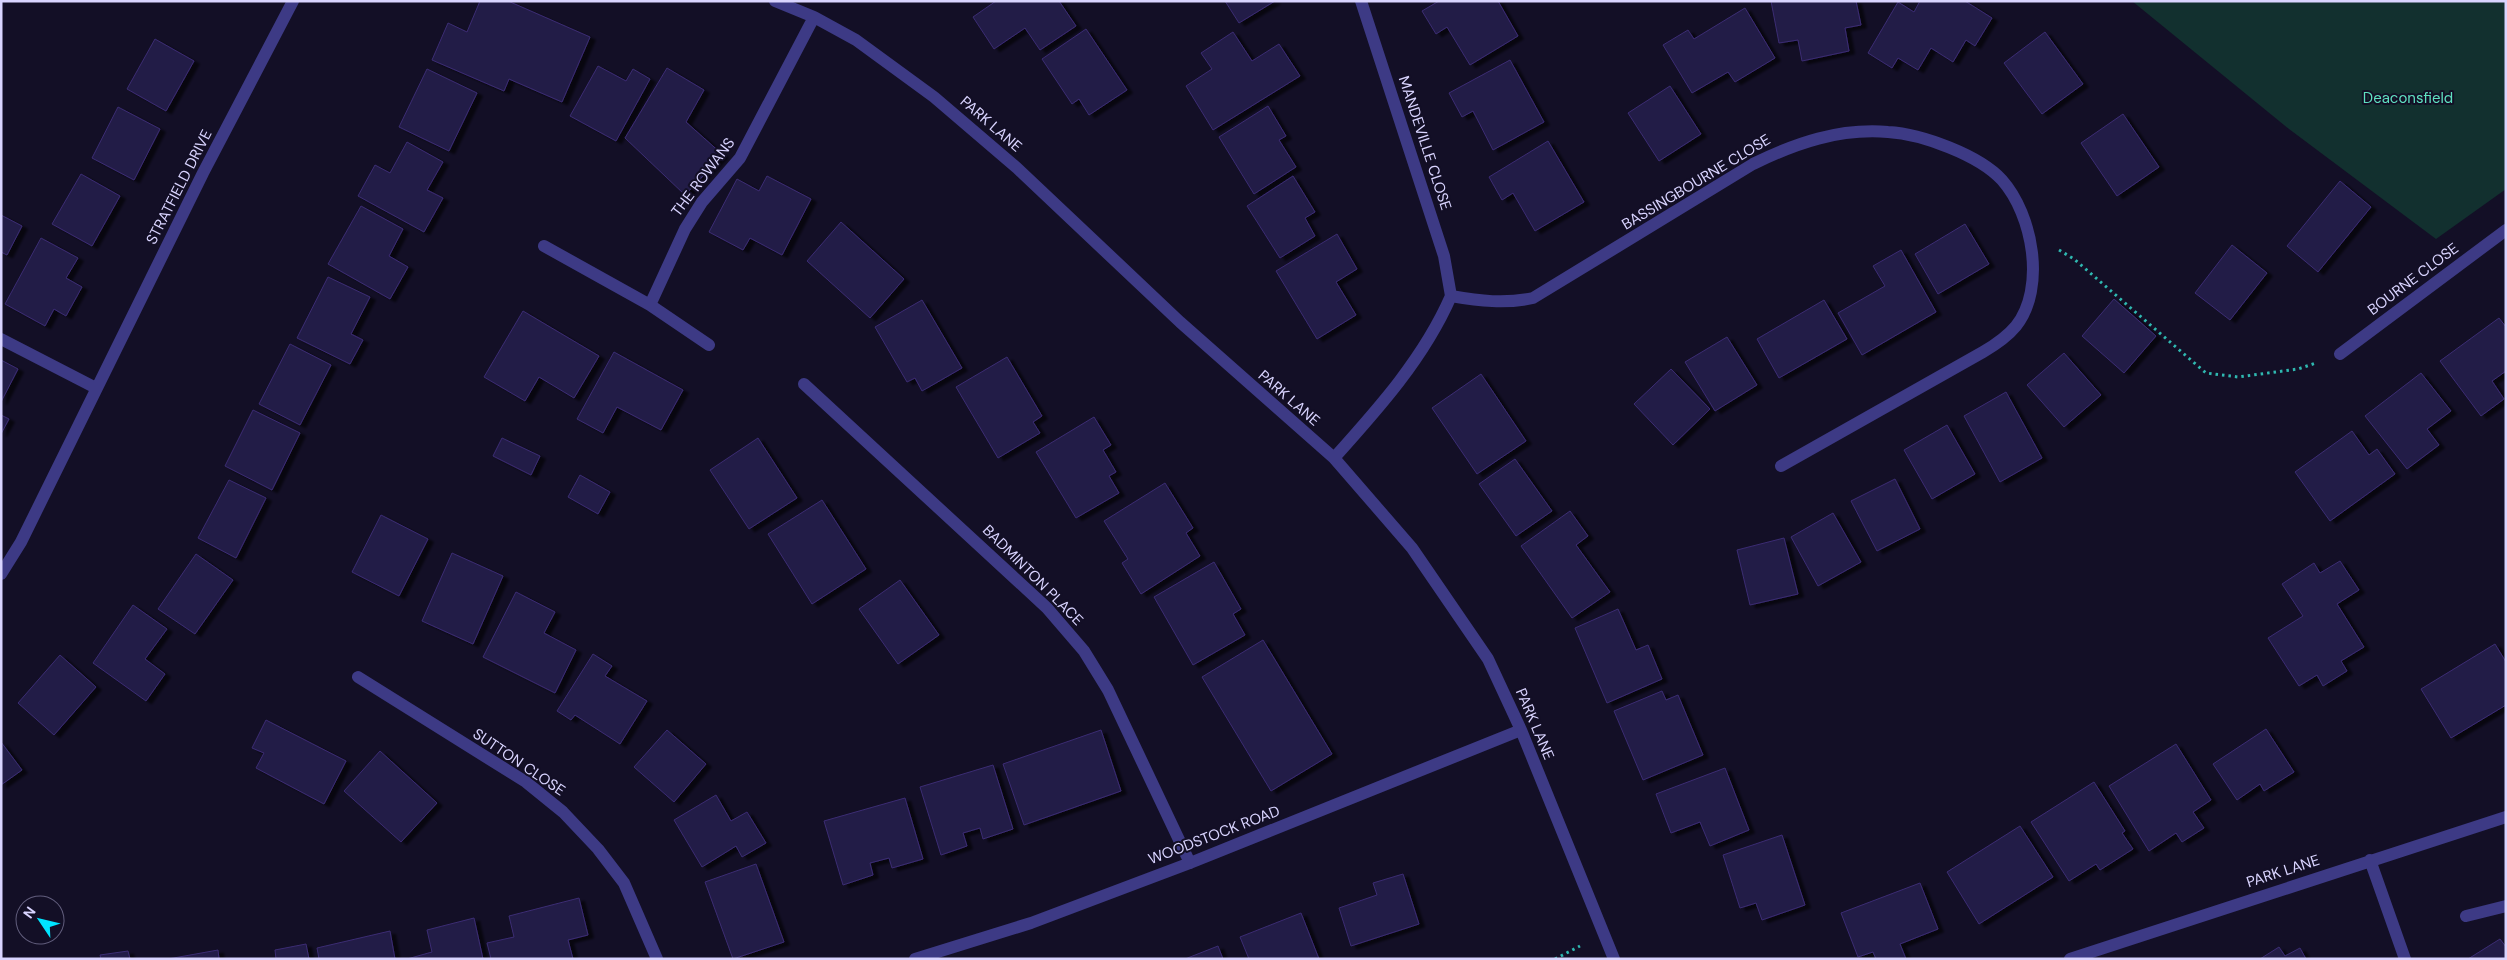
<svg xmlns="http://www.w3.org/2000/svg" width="2507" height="960" font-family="'DM Sans',sans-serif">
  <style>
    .green { fill: #12302f }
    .building { fill: #241b47; stroke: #3b2d73; filter: url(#shadow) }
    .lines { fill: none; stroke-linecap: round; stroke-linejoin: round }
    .path { stroke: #2fb8b0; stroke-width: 3; stroke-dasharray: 2.5 4; stroke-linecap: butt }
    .minor { stroke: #3d3a85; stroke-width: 12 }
    .labels { text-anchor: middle; stroke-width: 4; stroke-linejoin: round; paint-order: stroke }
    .park-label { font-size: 15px; fill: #5fe0c0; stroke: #130f26 }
    .street-label { font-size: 15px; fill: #d9d4ff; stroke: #130f26 }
  </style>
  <defs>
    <filter id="shadow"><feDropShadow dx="5.5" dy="3" stdDeviation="1" flood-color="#0009"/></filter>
  </defs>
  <rect width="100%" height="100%" fill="#130f26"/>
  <path class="green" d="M 2132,1 L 2506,1 L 2506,189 L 2436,239 L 2289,129 Z"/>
  <path class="building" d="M 480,1 L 508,1 L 590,37 L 562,102 L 509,79 L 504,91 L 432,60 L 448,23 L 467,32 Z
    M 996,1 L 1059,1 L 1076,26 L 1040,50 L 1025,28 L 994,49 L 973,17 Z
    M 1225,1 L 1275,1 L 1239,23 Z
    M 1439,1 L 1498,1 L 1518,36 L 1470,65 L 1447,27 L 1436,34 L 1422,11 Z
    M 1771,1 L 1856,1 L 1861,25 L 1845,28 L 1849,51 L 1802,61 L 1798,40 L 1779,43 Z
    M 1920,1 L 1965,1 L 1992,18 L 1975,46 L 1966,40 L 1953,62 L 1931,48 L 1918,70 L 1898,58 L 1892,68 L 1868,53 L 1898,2 L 1914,12 Z
    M 1745,8 L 1775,58 L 1735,82 L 1728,72 L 1692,93 L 1663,45 L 1688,30 L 1694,39 Z
    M 1086,29 L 1127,90 L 1089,115 L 1079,99 L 1072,104 L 1042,59 Z
    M 1233,32 L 1252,61 L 1279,44 L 1300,76 L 1213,130 L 1186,86 L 1212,69 L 1201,53 Z
    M 2045,32 L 2083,84 L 2042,114 L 2004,63 Z
    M 155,39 L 194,61 L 166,111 L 127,89 Z
    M 1510,60 L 1544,122 L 1493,150 L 1473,111 L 1462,117 L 1449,93 Z
    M 598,66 L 626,81 L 633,69 L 650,79 L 616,141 L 570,116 Z
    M 667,68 L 704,90 L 686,122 L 723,155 L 685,195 L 625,138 Z
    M 427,69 L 477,93 L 449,151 L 399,127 Z
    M 1670,86 L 1701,134 L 1659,161 L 1628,113 Z
    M 1268,106 L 1286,136 L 1279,140 L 1296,167 L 1254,194 L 1219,137 Z
    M 118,107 L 160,129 L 134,180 L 92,158 Z
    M 2123,114 L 2159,167 L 2117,196 L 2081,143 Z
    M 1548,141 L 1584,202 L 1535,231 L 1513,193 L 1502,200 L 1489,177 Z
    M 407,142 L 443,162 L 427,190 L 443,198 L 424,232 L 358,196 L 375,165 L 390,173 Z
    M 81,174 L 120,196 L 92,246 L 52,224 Z
    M 767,176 L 811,199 L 782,255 L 750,238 L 743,250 L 709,232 L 737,179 L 759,191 Z
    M 1293,176 L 1315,212 L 1305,218 L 1315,236 L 1280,258 L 1247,206 Z
    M 2340,181 L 2371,207 L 2318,272 L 2287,246 Z
    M 361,206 L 403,229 L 389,256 L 408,267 L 390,299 L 328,264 Z
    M 1,215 L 22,226 L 7,255 L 1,252 Z
    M 841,222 L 904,279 L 870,318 L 807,261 Z
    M 1965,224 L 1989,264 L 1938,294 L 1915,254 Z
    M 1337,234 L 1357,269 L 1336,282 L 1356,315 L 1317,339 L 1276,271 Z
    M 41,238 L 78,258 L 66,278 L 82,287 L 66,316 L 54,309 L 45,326 L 5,304 Z
    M 2232,245 L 2267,273 L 2230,320 L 2195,293 Z
    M 1901,250 L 1936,312 L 1862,355 L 1838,313 L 1885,286 L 1873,266 Z
    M 328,277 L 370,297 L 351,334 L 363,340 L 350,364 L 297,338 Z
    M 2114,299 L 2156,336 L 2124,373 L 2082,336 Z
    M 922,300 L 962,368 L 922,391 L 915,378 L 907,382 L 875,327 Z
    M 1824,300 L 1847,339 L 1779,378 L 1757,339 Z
    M 523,311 L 599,356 L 574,398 L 539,377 L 525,401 L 484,377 Z
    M 2499,318 L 2506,327 L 2506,371 L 2492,381 L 2504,399 L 2481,416 L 2440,361 Z
    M 1727,337 L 1757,385 L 1715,411 L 1685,362 Z
    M 290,344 L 331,365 L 300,425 L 259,404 Z
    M 614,352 L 683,390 L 661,430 L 617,407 L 603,433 L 577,419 Z
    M 2064,353 L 2101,395 L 2064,427 L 2027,385 Z
    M 1007,357 L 1042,416 L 1033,422 L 1040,433 L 998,458 L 956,387 Z
    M 1,360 L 18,369 L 1,402 Z
    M 1671,369 L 1710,409 L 1673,445 L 1634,404 Z
    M 2421,373 L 2451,411 L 2427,429 L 2439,445 L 2407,469 L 2365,416 Z
    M 1481,374 L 1526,441 L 1477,474 L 1432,408 Z
    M 2006,392 L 2042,458 L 2000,482 L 1964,416 Z
    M 253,410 L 300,433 L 272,490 L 225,466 Z
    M 1,415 L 9,419 L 1,434 Z
    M 1094,417 L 1111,445 L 1103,450 L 1116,472 L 1109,476 L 1119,493 L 1076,518 L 1036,452 Z
    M 1947,425 L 1975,474 L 1932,499 L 1904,450 Z
    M 2352,431 L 2369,455 L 2377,449 L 2395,474 L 2330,521 L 2295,472 Z
    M 502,438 L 540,456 L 531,475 L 493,456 Z
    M 758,438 L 797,498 L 749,529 L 710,470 Z
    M 1515,459 L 1552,511 L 1516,536 L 1479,484 Z
    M 580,475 L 610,492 L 598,514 L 568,497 Z
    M 1895,479 L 1920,529 L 1877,551 L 1851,501 Z
    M 229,480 L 266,498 L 236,558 L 198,538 Z
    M 1165,483 L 1193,528 L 1186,533 L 1200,556 L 1141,594 L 1122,563 L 1128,559 L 1104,521 Z
    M 822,500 L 866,569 L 812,604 L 768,534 Z
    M 1570,511 L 1588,536 L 1576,545 L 1610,592 L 1572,618 L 1521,546 Z
    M 1833,513 L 1861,562 L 1818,586 L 1791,537 Z
    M 381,515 L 428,539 L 399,596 L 352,572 Z
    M 1784,538 L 1798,594 L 1750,605 L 1737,550 Z
    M 452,553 L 503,576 L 473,644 L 422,621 Z
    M 196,554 L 233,580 L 195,634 L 158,609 Z
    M 2340,561 L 2359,590 L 2337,604 L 2364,647 L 2341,661 L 2347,671 L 2323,686 L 2317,675 L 2299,686 L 2268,638 L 2303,616 L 2282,584 L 2314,563 L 2320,573 Z
    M 1214,562 L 1241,609 L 1233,614 L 1245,635 L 1193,665 L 1154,597 Z
    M 900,580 L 939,635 L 898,664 L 859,609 Z
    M 516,592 L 555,612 L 544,633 L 576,650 L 555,693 L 483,657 Z
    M 133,605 L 167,629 L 145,659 L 165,674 L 146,701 L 93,663 Z
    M 1618,609 L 1636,650 L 1648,645 L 1662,679 L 1607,703 L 1575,628 Z
    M 1263,640 L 1332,754 L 1271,791 L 1202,677 Z
    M 2495,644 L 2506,662 L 2506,705 L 2451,738 L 2421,689 Z
    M 593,654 L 612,666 L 605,676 L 647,701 L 620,744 L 575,715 L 571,720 L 557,711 Z
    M 60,655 L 96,687 L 54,735 L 18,703 Z
    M 1662,691 L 1666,700 L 1678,695 L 1703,755 L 1643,780 L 1614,711 Z
    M 266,720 L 346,761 L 324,804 L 256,768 L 264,753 L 252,748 Z
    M 2266,729 L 2294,772 L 2264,791 L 2260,784 L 2237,800 L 2213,764 Z
    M 667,730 L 706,764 L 674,802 L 634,767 Z
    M 1101,730 L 1121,791 L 1024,825 L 1003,764 Z
    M 1,742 L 22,770 L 1,785 Z
    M 2176,744 L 2211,800 L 2193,812 L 2204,828 L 2182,842 L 2176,833 L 2149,851 L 2109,786 Z
    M 380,751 L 437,803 L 401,842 L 344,791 Z
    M 993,765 L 1013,829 L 983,839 L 980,828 L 963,833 L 967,846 L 941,855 L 920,787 Z
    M 1725,768 L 1749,830 L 1710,846 L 1700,822 L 1671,833 L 1656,794 Z
    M 2094,782 L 2125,831 L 2122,833 L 2133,849 L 2100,870 L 2096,864 L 2069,881 L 2031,822 Z
    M 716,795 L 731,821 L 747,812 L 766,843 L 742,857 L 736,846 L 702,867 L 674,820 Z
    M 905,798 L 923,859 L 892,868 L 889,858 L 870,863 L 873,875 L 843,885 L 824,821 Z
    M 2020,826 L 2053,877 L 1979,924 L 1947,872 Z
    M 1782,835 L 1805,905 L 1762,920 L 1756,903 L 1740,908 L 1723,855 Z
    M 756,864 L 784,942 L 733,959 L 705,882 Z
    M 1403,874 L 1419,924 L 1351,946 L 1339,908 L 1377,895 L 1373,883 Z
    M 1920,883 L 1938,929 L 1900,944 L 1906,959 L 1876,959 L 1873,952 L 1858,957 L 1841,913 Z
    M 579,898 L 588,935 L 568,940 L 573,959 L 491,959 L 487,943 L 514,937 L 509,916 Z
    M 1301,913 L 1319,959 L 1249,959 L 1240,937 Z
    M 474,918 L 483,959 L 407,959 L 432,952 L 427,930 Z
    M 390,931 L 395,959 L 319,959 L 317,948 Z
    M 2500,939 L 2506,947 L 2506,959 L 2468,959 Z
    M 306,944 L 309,959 L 276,959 L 275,950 Z
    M 1218,946 L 1223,959 L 1185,959 Z
    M 2279,947 L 2285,956 L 2300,948 L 2306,959 L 2260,959 Z
    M 218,950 L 219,959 L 168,959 Z
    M 128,951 L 130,959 L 101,959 L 100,955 Z"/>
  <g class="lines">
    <path class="path" d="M 2059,250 L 2074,259 L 2206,373 L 2238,377 L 2298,369 L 2316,363
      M 1555,959 L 1580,946"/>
    <path class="minor" d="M 775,1 L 814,17 L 856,40 L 934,97 L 1017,168 L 1180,322 L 1334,458 L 1412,548 L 1488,659 L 1521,730 L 1614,959
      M 1361,1 L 1444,256 L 1451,296
      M 544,246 L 650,305 L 709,345
      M 650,305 L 685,229 L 702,202 L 740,158 L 814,17
      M 1,339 L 96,388
      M 2340,354 L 2506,230
      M 804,384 L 1047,608 L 1084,651 L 1108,690 L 1190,863
      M 1334,458 C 1378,409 1424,358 1451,296 C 1480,301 1505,304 1533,298 L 1753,164 C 1796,143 1839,128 1888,132 C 1922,134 1979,155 2002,180 C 2033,215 2046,288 2016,326 C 2007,337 1995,345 1983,352 L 1781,466
      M 1,574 L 21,542 L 203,173 L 293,1
      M 358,677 L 526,782 L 563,812 L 598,849 L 624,883 L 657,959
      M 2370,860 L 2405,959
      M 2466,916 L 2506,906
      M 915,959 L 1031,923 L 1190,863 L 1521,730
      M 2070,959 L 2506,817"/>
  </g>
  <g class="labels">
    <g class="park-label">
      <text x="2408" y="103">Deaconsfield</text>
    </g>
    <g class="street-label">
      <text transform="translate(991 124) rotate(41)" y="5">PARK LANE</text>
      <text transform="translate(1425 143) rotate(72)" y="5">MANDEVILLE CLOSE</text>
      <text transform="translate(703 177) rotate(-53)" y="5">THE ROWANS</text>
      <text transform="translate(1696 182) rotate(-31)" y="5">BASSINGBOURNE CLOSE</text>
      <text transform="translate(179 187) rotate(-63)" y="5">STRATFIELD DRIVE</text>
      <text transform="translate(2413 279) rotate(-37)" y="5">BOURNE CLOSE</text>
      <text transform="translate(1289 398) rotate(41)" y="5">PARK LANE</text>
      <text transform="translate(1033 575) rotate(45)" y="5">BADMINTON PLACE</text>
      <text transform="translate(1535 724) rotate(67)" y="5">PARK LANE</text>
      <text transform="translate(519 762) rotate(34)" y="5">SUTTON CLOSE</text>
      <text transform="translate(1214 835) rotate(-21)" y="5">WOODSTOCK ROAD</text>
      <text transform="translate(2283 871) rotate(-18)" y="5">PARK LANE</text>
    </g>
  </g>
  <rect width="2507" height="960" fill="none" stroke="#d9d4ff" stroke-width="5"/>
  <g transform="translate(40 920) rotate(305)"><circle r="24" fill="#130f26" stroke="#625e7d"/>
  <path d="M0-4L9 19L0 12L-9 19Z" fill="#00e5ff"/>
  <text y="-8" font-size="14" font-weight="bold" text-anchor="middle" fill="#d9d4ff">N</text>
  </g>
</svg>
